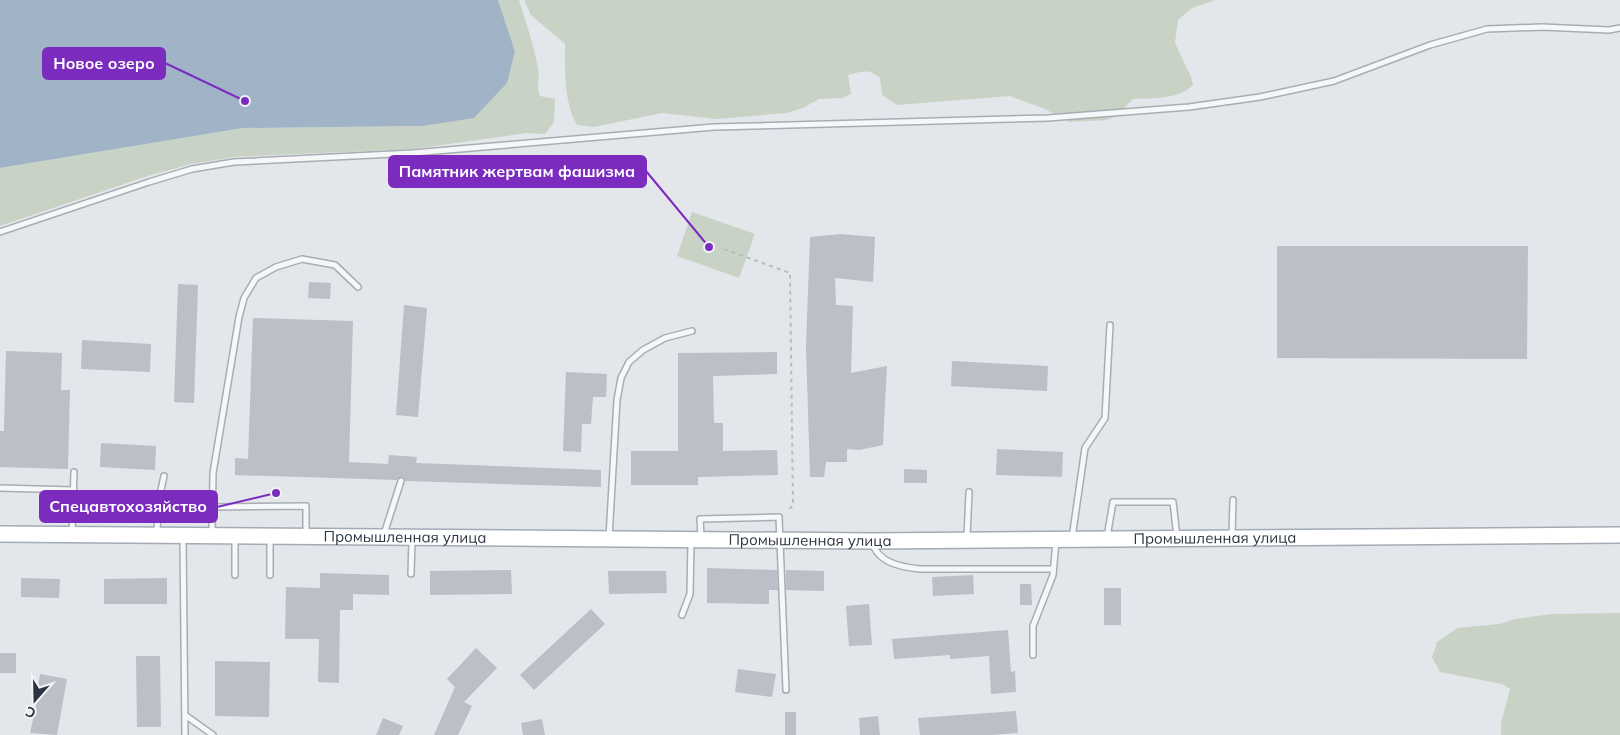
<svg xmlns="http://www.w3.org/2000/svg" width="1620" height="735" font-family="Mulish,sans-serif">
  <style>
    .green { fill: #c9d3c5 }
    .water { fill: #a1b4c7 }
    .building { fill: #bbbfc7 }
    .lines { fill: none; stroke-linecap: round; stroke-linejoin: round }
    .service-casing { stroke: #a8adb4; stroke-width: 8 }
    .primary-casing { stroke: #a3abb5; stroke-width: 18 }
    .path { stroke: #b9bcc2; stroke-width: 2; stroke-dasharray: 4 4; stroke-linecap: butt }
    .service { stroke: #f6f7f9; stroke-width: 5 }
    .primary { stroke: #fff; stroke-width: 15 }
    .labels { text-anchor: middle; stroke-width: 4; stroke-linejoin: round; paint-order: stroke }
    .street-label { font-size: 15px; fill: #2c3441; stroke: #f3f5f8 }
    .leader { fill: none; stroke: #7b2cbf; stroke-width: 2 }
    .callout-dot { fill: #7b2cbf; stroke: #f3f5f8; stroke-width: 2 }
    .callout { fill: #7b2cbf; stroke: #7b2cbf; stroke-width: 2 }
    .callout-label { font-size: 16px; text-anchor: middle; font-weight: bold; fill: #fff }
  </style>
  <rect width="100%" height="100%" fill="#e3e6ea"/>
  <path class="green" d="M 498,0 L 519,0 C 526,23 534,45 538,69 C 540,78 536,86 540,96 L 555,99 L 554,122 L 545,134 L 527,133 L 413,149 L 234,157 L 191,164 L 148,176 L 0,226 L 0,168 L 243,128 L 422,126 L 515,51 Z
    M 524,0 L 1215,0 L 1192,8 L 1178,20 L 1175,43 L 1191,77 L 1193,85 C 1179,100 1151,98 1133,99 L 1115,117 L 1107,120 L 1069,122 L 1045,109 L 1010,96 L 897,105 L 882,95 L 880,78 C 868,68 862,72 848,75 L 851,94 L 843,98 L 819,99 L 803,108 L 787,113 L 716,119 L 662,113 L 594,127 L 577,125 C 564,103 565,70 565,44 L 531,15 Z
    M 692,212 L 755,234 L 739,278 L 677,256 Z
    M 1620,613 L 1620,735 L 1501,735 L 1501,723 L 1510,689 L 1502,684 L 1440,672 L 1432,657 L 1437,642 L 1457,628 L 1499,624 L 1515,619 L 1552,614 Z"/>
  <path class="water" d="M 0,0 L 498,0 L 515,51 L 507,83 L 474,118 L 422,126 L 243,128 L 0,168 Z"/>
  <path class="building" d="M 841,234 L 875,237 L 873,282 L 835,278 L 836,305 L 853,306 L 851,373 L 887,366 L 883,445 L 859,450 L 847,449 L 847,462 L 826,462 L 824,477 L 810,477 L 806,346 L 810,237 Z
    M 1277,246 L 1528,246 L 1527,359 L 1277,358 Z
    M 309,282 L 331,283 L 330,299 L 308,298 Z
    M 178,284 L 198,285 L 194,403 L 174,402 Z
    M 404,305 L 427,308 L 418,417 L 396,415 Z
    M 253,318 L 353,321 L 349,462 L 388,464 L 389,455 L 417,457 L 416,463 L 601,470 L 601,487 L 405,481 L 404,478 L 401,477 L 397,480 L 235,475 L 235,458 L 248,459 Z
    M 82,340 L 151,344 L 150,372 L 81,369 Z
    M 6,351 L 62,353 L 61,390 L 70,390 L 68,469 L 0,467 L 0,431 L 4,431 Z
    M 777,352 L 777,374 L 713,376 L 714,423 L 723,423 L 723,451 L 777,450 L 778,475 L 698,477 L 698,485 L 631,485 L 631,451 L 678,451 L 678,353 Z
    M 952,361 L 1048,366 L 1047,391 L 951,386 Z
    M 566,372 L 607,374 L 606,397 L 593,397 L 591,424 L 582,424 L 581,452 L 563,451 Z
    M 101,443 L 156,446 L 155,470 L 100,467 Z
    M 997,449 L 1063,452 L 1062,477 L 996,475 Z
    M 904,469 L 927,470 L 927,483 L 904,483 Z
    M 707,568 L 777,570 L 778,590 L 769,590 L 769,604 L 707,603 Z
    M 511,570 L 512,594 L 430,595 L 430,571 Z
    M 786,570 L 824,571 L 824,591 L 786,590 Z
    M 608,571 L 666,571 L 667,593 L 609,594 Z
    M 320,573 L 389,575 L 389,595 L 353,594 L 353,610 L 340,610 L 339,683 L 318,682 L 319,639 L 285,639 L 286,587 L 320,588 Z
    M 973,575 L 974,594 L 933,596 L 932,577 Z
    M 21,578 L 60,579 L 59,598 L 21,597 Z
    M 167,578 L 167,604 L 104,604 L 104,579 Z
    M 1020,584 L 1031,584 L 1032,605 L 1020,605 Z
    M 1104,588 L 1121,588 L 1121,625 L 1104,625 Z
    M 869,604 L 872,645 L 849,646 L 846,606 Z
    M 591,609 L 605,624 L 534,690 L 520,675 Z
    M 1008,630 L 1011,672 L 1015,671 L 1016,692 L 991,694 L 989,656 L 950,659 L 950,655 L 894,659 L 892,639 Z
    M 476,648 L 497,668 L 464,702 L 472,706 L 458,735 L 434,735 L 455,687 L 447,679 Z
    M 0,653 L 16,653 L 16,673 L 0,673 Z
    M 136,656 L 160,656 L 161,727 L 137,727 Z
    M 215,661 L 270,662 L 269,717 L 215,716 Z
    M 738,669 L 776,674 L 772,697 L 735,692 Z
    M 40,674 L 67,679 L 57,735 L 30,733 L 37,701 L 36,701 Z
    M 1016,711 L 1018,733 L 991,735 L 920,735 L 918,718 Z
    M 785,712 L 796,712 L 796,735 L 785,735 Z
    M 878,716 L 880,735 L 860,735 L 859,718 Z
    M 383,718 L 403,726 L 399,735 L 376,735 Z
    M 542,719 L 545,735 L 523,735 L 521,723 Z"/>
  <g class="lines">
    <defs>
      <path id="service" d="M 0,232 L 149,182 L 192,169 L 234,162 L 413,153 L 714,127 L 1048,118 L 1189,107 L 1260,97 L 1334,81 L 1430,45 L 1487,29 L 1542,27 L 1609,30 L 1620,28
        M 0,488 L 73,490
        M 213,507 L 306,506 L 306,534
        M 157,533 L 158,504 L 164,476
        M 212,533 L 213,473 L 239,317 L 244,298 L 256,278 L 276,267 L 302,259 L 335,265 L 358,287
        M 72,534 L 74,472
        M 384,534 L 401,481
        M 1232,536 L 1233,500
        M 183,537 L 185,735
        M 609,537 L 617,400 L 621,378 L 629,362 L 643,350 L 665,338 L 692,331
        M 701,537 L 700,519 L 779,517 L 786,690
        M 1107,537 L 1113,502 L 1173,502 L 1177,537
        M 270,538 L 270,575
        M 967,538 L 969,492
        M 1072,538 L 1085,448 L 1105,418 L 1110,325
        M 872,542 C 878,563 901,567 920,569 L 1053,569
        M 411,574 L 412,540
        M 235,575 L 235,537
        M 682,615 L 690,594 L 691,541
        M 1033,655 L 1033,626 L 1053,575 L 1056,541
        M 185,715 L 213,735"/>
      <g id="primary">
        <path id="s1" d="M 0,534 L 872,541 L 1620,535"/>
      </g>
    </defs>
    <use href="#service" class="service-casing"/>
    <use href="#primary" class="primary-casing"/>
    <path class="path" d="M 724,249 L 790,273 L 793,506 L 786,511"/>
    <use href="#service" class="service"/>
    <use href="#primary" class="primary"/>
  </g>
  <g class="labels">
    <g class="street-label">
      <text dy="5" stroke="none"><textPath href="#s1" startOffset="405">Промышленная улица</textPath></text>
      <text dy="5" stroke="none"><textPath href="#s1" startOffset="1215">Промышленная улица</textPath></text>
      <text dy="5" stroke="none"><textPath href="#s1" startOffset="810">Промышленная улица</textPath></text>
    </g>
  </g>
  <path class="leader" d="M245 101L165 63M709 247L646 171M276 493L217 507"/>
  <g class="callout-dot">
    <circle cx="245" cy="101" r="5"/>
    <circle cx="709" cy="247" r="5"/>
    <circle cx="276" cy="493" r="5"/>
  </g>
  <g class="callout">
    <rect x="43" y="48" width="122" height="31" rx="5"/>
    <rect x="389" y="156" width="257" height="31" rx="5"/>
    <rect x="40" y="491" width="177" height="31" rx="5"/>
  </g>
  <g class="callout-label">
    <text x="104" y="69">Новое озеро</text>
    <text x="517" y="177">Памятник жертвам фашизма</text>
    <text x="128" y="512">Спецавтохозяйство</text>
  </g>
  <g transform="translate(35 700) rotate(200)" stroke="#f3f5f8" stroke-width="4" paint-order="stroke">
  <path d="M0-4L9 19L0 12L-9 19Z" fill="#2c3441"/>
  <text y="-8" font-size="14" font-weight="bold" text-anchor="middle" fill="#2c3441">С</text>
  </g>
</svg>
